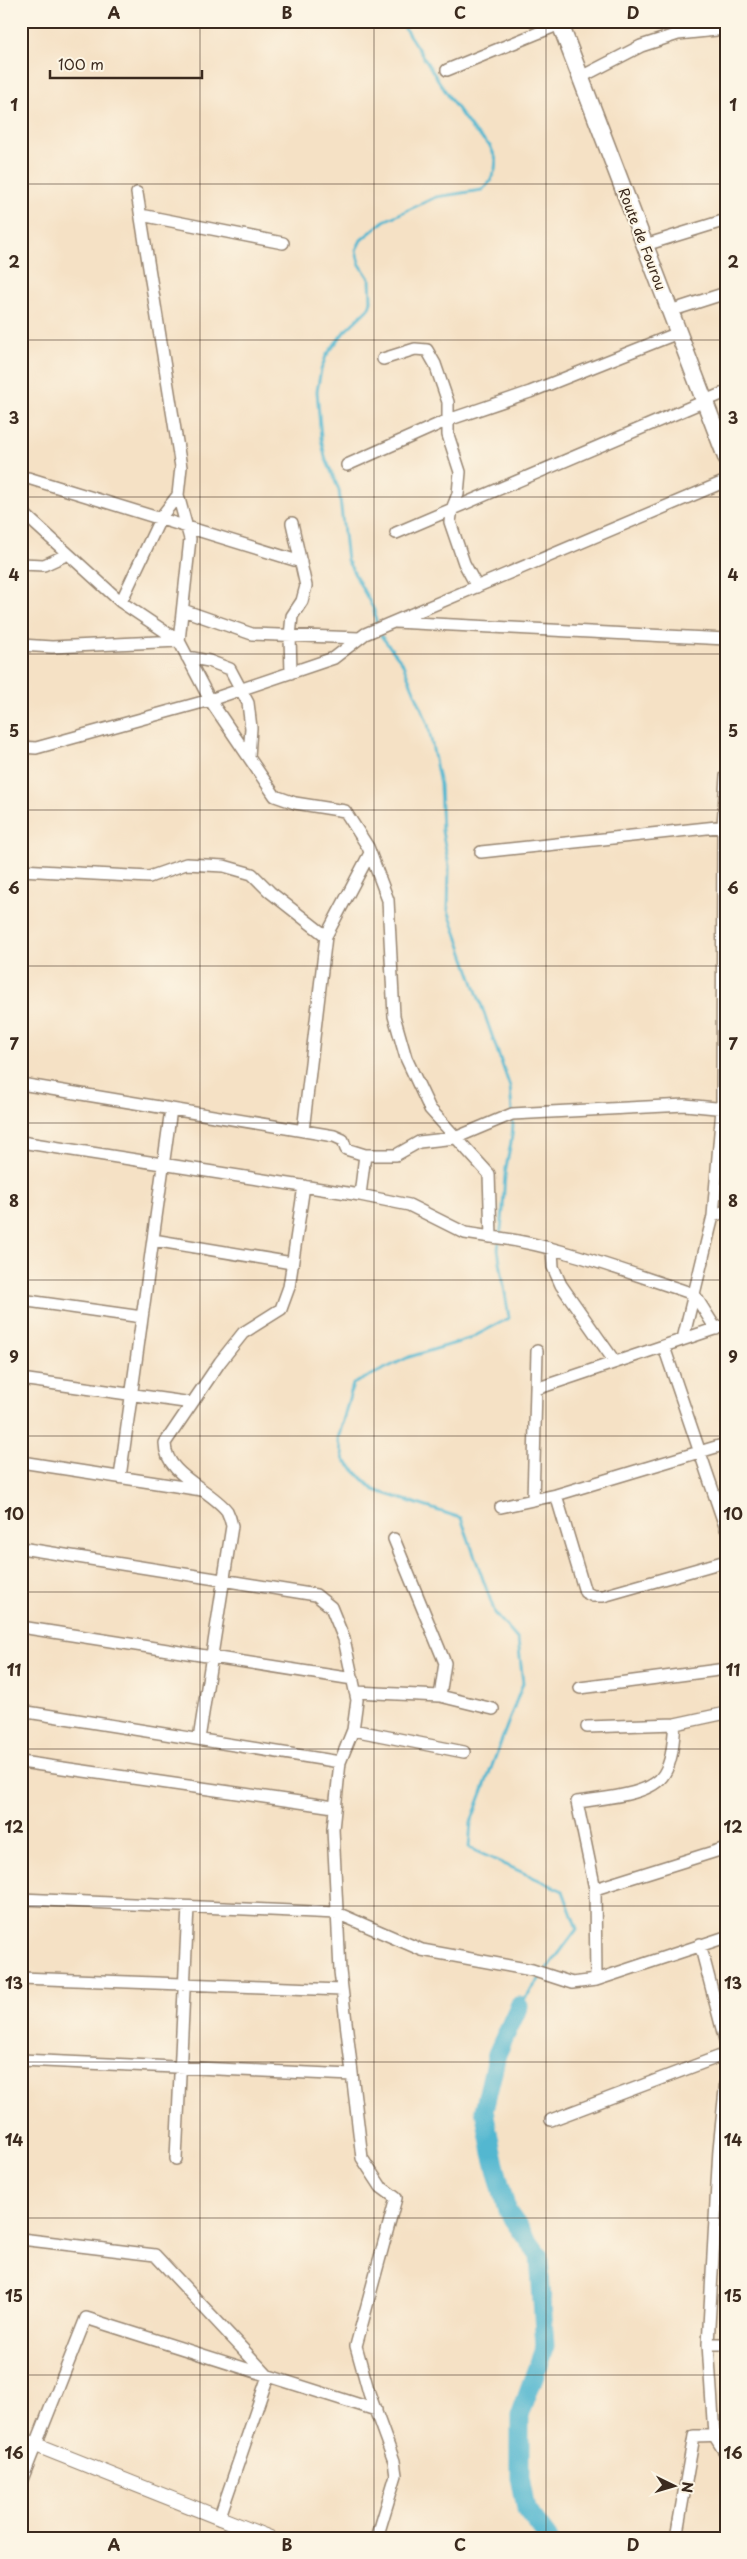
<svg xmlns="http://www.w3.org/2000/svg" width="747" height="2559" font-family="'Playpen Sans',sans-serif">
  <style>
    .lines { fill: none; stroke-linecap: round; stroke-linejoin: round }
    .stream { stroke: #52b7d0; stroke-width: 3 }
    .river { stroke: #52b7d0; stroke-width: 19 }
    .minor-casing { stroke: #988672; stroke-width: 14 }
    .tertiary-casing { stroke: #988672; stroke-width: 16 }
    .secondary-casing { stroke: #988672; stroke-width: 19 }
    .minor { stroke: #fff; stroke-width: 11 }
    .tertiary { stroke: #fff; stroke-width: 14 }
    .secondary { stroke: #fff; stroke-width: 16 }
    .grid { fill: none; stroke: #3b2a1e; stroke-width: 1; stroke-opacity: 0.55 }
    .labels { text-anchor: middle; stroke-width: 4; stroke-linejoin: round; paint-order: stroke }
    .street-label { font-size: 14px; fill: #3b2a1e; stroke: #fcf5e5 }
    .neatline { fill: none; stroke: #3b2a1e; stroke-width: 2 }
    .grid-label { font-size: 16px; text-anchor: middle; font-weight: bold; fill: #3b2a1e }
  </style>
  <rect width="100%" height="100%" fill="#fcf5e5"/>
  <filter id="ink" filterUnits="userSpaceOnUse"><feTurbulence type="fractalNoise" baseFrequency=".02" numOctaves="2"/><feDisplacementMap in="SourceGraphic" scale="10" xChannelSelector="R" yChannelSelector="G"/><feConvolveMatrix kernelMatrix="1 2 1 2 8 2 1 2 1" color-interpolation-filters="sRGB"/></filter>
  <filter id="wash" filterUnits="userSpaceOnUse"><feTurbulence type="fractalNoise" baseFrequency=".0096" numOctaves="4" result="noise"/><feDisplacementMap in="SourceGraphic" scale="20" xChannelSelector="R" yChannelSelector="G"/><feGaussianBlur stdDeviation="1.12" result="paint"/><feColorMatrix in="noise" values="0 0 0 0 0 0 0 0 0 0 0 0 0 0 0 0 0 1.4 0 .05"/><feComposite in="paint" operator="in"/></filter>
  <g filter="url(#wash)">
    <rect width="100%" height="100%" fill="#f5e1c5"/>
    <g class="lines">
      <path class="stream" d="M 377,626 L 374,610 L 347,560 L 339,490 L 325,457 L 321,438 L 317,391 L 321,370 L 326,356 L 344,332 L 369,308 L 371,301 L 370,280 L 359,263 L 356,250 L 361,240 L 384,221 L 436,197 L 482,190 L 490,182 L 495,170 L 496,159 L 490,146 L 472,129 L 453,103 L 400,21
        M 378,632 L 402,662 L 428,724 L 440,785 L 442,831 L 449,866 L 448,910 L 510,1087 L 512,1111
        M 500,1235 C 504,1215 503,1196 505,1176 C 507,1155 514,1139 513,1118
        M 499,1241 L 498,1249 L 509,1318 L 469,1339 L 409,1357 L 353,1384 L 338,1439 L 344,1460 L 374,1490 L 461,1518 L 495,1613 L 518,1640 L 523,1683 L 471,1822 L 469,1848 L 563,1891 L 577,1929 L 545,1972
        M 519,2006 L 541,1977"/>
      <path class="river" d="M 519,2006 L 497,2054 L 484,2110 L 492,2153 L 507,2211 L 539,2256 L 545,2346 L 520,2416 L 520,2477 L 526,2509 L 548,2538"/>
    </g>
  </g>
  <g filter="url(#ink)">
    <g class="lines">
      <defs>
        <path id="minor" d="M 447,70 L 560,24
          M 581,77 L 641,46 L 678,34 L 726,29
          M 141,215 L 283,243
          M 645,245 L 726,220
          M 670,311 L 726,293
          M 383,359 L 415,349 L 427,350 L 435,364 L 448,402 L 448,435 L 460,472 L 458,494 L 452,509 L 450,522 L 464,563 L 477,587
          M 347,465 L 448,420 L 530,392 L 678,333
          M 28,478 L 301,562
          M 21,511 L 121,602 L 179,641 L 210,700 L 275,796 L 295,803 L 345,811 L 368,847 L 388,900 L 394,1016 L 406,1058 L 430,1109 L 489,1174 L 491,1237 C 556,1244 631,1274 694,1294 L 716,1329
          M 396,533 L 726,392
          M 21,564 L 44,565 L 66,555
          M 121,602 L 161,517 L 178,495 L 181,467 L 137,193
          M 183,610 L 252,634 L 359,638
          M 395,622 L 726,639
          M 21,645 L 52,647 L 179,641 L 190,539 L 178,495
          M 187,657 L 209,661 L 230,669 L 248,703 L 251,728 L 249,757
          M 291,673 L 290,636 L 292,616 L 302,601 L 306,586 L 292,523
          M 21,747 L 36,748 L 210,700 L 334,658 L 365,634 L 726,481
          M 481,852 L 726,826
          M 21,870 L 149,877 L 186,864 L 224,866 L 252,874 L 270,892 L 326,936
          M 21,1084 L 334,1136 L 343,1140 L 346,1149 L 365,1155 L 396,1155 L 419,1142 L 455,1138 L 512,1114 L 685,1105 L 726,1109
          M 303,1131 L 326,936 L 370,853
          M 21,1142 L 360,1195 L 409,1205 L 465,1233 L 491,1237
          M 360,1195 L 365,1155
          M 713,1216 L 726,1211
          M 153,1240 L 292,1263
          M 552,1250 L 553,1267 L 561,1285 L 615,1362
          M 21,1300 L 142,1317
          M 683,1339 L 713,1216 L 722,1109 L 723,827 L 726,776
          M 664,1347 L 726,1529
          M 21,1379 L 192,1403
          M 536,1389 L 726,1325
          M 21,1462 L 202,1490
          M 120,1477 L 171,1109
          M 556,1495 L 585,1592 L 593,1596 L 603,1596 L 726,1561
          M 533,1500 L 537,1351
          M 501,1507 L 556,1495 L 726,1444
          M 394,1539 L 445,1663 L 440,1696
          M 21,1548 L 316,1595 L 331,1607 L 344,1639 L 357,1700 L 353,1730 L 340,1762 L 333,1829 L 340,1971 L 362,2158 L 381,2187 L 396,2198 L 356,2346 L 369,2393 L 394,2461 L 396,2475 L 377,2538
          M 21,1627 L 353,1679
          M 580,1688 L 726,1669
          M 355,1692 L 440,1696 L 493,1709
          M 21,1711 L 340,1762
          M 587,1727 L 675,1724 L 726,1713
          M 353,1730 L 464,1752
          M 199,1739 L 232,1526 C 231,1521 229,1515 227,1511 C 209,1488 165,1475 165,1443 L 220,1362 L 243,1333 L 281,1309 L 289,1287 L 304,1186
          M 21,1762 L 334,1807
          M 595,1889 L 726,1848
          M 21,1899 L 337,1913 L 422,1950 L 532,1970 L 572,1983 L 596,1980 L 726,1937
          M 700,1944 L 726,2044
          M 21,1978 L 342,1990
          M 596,1980 L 595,1889 L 577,1802 C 601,1798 651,1796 664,1774 C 673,1760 673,1740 675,1724
          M 21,2060 L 352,2075
          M 726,2080 L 719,2149 L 708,2344 L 714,2435 L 726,2454
          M 551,2120 L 726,2054
          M 176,2159 L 188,1907
          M 21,2239 L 155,2255 L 268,2376 L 219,2519
          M 708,2344 L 726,2344
          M 21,2482 L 86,2318 L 376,2410
          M 676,2538 L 694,2436 L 726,2435"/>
        <path id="tertiary" d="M 21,2439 L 270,2538"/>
        <path id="secondary" d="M 559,21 L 726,457"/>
      </defs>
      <use href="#minor" class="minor-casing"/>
      <use href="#tertiary" class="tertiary-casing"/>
      <use href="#secondary" class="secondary-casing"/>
      <use href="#minor" class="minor"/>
      <use href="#tertiary" class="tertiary"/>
      <use href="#secondary" class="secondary"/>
    </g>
  </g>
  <path class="grid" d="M 200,21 L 200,2538M 374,21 L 374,2538M 546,21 L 546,2538M 21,184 L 726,184M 21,340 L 726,340M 21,497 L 726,497M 21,654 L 726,654M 21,810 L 726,810M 21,966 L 726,966M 21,1123 L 726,1123M 21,1280 L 726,1280M 21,1436 L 726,1436M 21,1592 L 726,1592M 21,1749 L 726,1749M 21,1906 L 726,1906M 21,2062 L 726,2062M 21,2218 L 726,2218M 21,2375 L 726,2375"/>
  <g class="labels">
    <g class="street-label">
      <text transform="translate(642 239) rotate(69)" y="5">Route de Fourou</text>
    </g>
  </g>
  <rect width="747" height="2559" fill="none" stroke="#fcf5e5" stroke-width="55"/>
  <g transform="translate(674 2486) rotate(95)" stroke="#fcf5e5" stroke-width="4" paint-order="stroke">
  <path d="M0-4L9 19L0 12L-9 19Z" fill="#3b2a1e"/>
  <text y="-8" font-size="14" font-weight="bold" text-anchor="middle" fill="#3b2a1e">N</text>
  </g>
  <path d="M50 70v8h152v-8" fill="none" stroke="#3b2a1e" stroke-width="2.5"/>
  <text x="58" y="70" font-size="15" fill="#3b2a1e" stroke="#fcf5e5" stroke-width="4" paint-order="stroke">100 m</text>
  <rect x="28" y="28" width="692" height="2504" class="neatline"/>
  <g class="grid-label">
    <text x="114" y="19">A</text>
    <text x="287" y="19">B</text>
    <text x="460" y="19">C</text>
    <text x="633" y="19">D</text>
    <text x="14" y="111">1</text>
    <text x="733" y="111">1</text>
    <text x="14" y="268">2</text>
    <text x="733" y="268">2</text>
    <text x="14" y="424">3</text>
    <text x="733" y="424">3</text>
    <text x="14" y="581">4</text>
    <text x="733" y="581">4</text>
    <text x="14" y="737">5</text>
    <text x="733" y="737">5</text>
    <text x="14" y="894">6</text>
    <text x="733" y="894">6</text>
    <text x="14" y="1050">7</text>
    <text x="733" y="1050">7</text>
    <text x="14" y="1207">8</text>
    <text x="733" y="1207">8</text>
    <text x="14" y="1363">9</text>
    <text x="733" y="1363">9</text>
    <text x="14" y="1520">10</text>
    <text x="733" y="1520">10</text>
    <text x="14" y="1676">11</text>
    <text x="733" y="1676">11</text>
    <text x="14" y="1833">12</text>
    <text x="733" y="1833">12</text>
    <text x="14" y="1989">13</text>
    <text x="733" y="1989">13</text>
    <text x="14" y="2146">14</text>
    <text x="733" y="2146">14</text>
    <text x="14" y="2302">15</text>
    <text x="733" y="2302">15</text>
    <text x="14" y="2459">16</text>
    <text x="733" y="2459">16</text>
    <text x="114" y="2551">A</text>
    <text x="287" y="2551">B</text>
    <text x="460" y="2551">C</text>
    <text x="633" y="2551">D</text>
  </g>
</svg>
